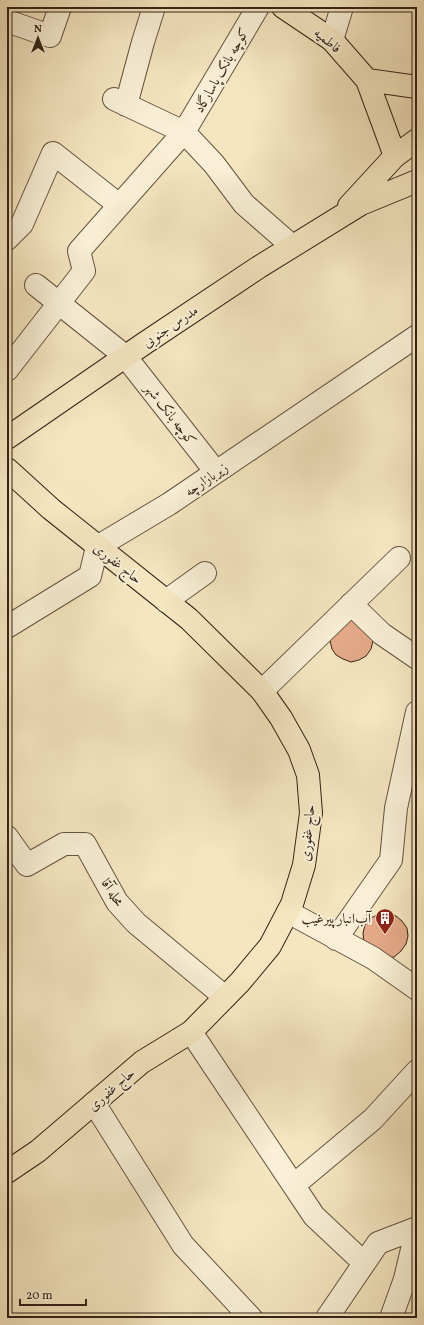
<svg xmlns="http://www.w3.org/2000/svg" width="424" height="1325" font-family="Vollkorn,Amiri,serif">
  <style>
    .building { fill: #e4aa88; stroke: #342317 }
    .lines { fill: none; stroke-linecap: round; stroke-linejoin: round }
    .minor-casing { stroke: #645441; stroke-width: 24 }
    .major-casing { stroke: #342317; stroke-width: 24 }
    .minor { stroke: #f8efd6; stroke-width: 22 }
    .major { stroke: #f5e6c0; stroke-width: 22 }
    .labels { text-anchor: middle; stroke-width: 4; stroke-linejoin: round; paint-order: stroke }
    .street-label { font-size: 14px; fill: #342317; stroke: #f8efd6 }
    .poi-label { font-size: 14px; fill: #342317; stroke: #f8efd6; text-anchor: end }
  </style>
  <rect width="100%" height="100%" fill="#f5e6c0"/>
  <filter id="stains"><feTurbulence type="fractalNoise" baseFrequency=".005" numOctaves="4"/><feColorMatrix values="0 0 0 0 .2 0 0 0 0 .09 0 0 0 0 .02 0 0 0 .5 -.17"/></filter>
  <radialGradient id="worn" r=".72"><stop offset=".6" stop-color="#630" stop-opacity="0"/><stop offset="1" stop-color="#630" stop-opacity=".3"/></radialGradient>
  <path class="building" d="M 349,619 L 358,620 L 371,632 L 373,641 L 371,649 L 366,656 L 359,660 L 351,662 L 343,659 L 336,655 L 332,649 L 330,641 L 331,634 Z
    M 388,913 L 396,916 L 402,921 L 407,928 L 408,936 L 406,944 L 401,951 L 394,957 L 385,958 L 364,943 L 363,933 L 365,925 L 371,918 L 379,914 Z"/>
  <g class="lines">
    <defs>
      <path id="minor" d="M 7,21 L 50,36 L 60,7
        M 332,40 L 342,7
        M 114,99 L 184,132 L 214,164 L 244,204 L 292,246
        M 126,105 L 143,42 L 154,7
        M 7,239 L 22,224 L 53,153 L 119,205
        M 36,285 L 125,356 L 216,472
        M 7,370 L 84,271 L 79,251 L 184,132 L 258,7
        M 166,601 L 205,573
        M 351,604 L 382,634 L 417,658
        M 7,627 L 90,576 L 97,547 L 169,504 L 417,336
        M 262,691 L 399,558
        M 7,837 L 27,865 L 64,844 L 85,844 L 117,902 L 136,923 L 225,997
        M 288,912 L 373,958 L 417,989
        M 336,939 L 391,860 L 396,808 L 417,712
        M 191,1032 L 314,1216 L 364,1263
        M 94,1103 L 183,1245 L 251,1318
        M 294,1185 L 373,1119 L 417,1071
        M 327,1318 L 378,1243 L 417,1228
        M 391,1318 L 405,1279 L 417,1228"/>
      <path id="major" d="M 283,7 L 332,40 L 367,80 L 395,156
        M 367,80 L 417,87
        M 349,206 L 395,156 L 417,140
        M 7,438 L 145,343 L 259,267 L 361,204 L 417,181
        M 7,469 L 51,509 L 189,619 L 262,691 L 281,718 L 299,750 L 308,775 L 311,813 L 304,865 L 292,904 L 270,946 L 240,982 L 191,1032 L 142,1062 L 38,1151 L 7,1172"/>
    </defs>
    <use href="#minor" class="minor-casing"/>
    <use href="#major" class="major-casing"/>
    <use href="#minor" class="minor"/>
    <use href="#major" class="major"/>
  </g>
  <defs>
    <symbol id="building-pin" viewBox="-11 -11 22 30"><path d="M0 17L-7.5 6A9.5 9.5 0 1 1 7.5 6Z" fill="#8f2418" stroke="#f8efd6"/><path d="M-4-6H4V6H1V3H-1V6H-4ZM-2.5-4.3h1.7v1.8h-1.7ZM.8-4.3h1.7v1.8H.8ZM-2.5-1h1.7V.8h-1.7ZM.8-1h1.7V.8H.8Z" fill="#fff"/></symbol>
  </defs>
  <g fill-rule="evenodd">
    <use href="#building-pin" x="374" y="907" width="22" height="30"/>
  </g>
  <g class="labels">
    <g class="street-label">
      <text transform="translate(328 40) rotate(40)" y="5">فاطمیه</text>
      <text transform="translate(221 70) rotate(-60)" y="5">کوچه بانک پاسارگاد</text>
      <text transform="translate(170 326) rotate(-34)" y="5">مدرس جنوبی</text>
      <text transform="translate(171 414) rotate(52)" y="5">کوچه بانک شهر</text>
      <text transform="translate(206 479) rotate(-34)" y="5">زیربازارچه</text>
      <text transform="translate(118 563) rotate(38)" y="5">حاج غفوری</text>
      <text transform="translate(307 833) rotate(-85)" y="5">حاج غفوری</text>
      <text transform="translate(113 892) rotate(57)" y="5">محله آقا</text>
      <text transform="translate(111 1089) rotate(-41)" y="5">حاج غفوری</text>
    </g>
    <g class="poi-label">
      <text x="371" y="923">آب‌انبار پیرغیب</text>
    </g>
  </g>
  <rect width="424" height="1325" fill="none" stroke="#f5e6c0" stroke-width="24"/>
  <rect x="8" y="8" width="408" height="1309" fill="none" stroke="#342317" stroke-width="2"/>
  <rect x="12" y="12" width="400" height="1301" fill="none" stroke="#342317"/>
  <g transform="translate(38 38)" stroke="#f8efd6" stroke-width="3" paint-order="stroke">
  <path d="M0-3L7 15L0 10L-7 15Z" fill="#342317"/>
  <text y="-6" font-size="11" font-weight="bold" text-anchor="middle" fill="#342317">N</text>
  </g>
  <path d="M20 1299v6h66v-6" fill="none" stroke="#342317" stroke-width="2"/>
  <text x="26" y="1299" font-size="12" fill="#342317" stroke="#f8efd6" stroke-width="3" paint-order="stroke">20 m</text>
  <rect width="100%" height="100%" filter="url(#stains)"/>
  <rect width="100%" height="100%" fill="url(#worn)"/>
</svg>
